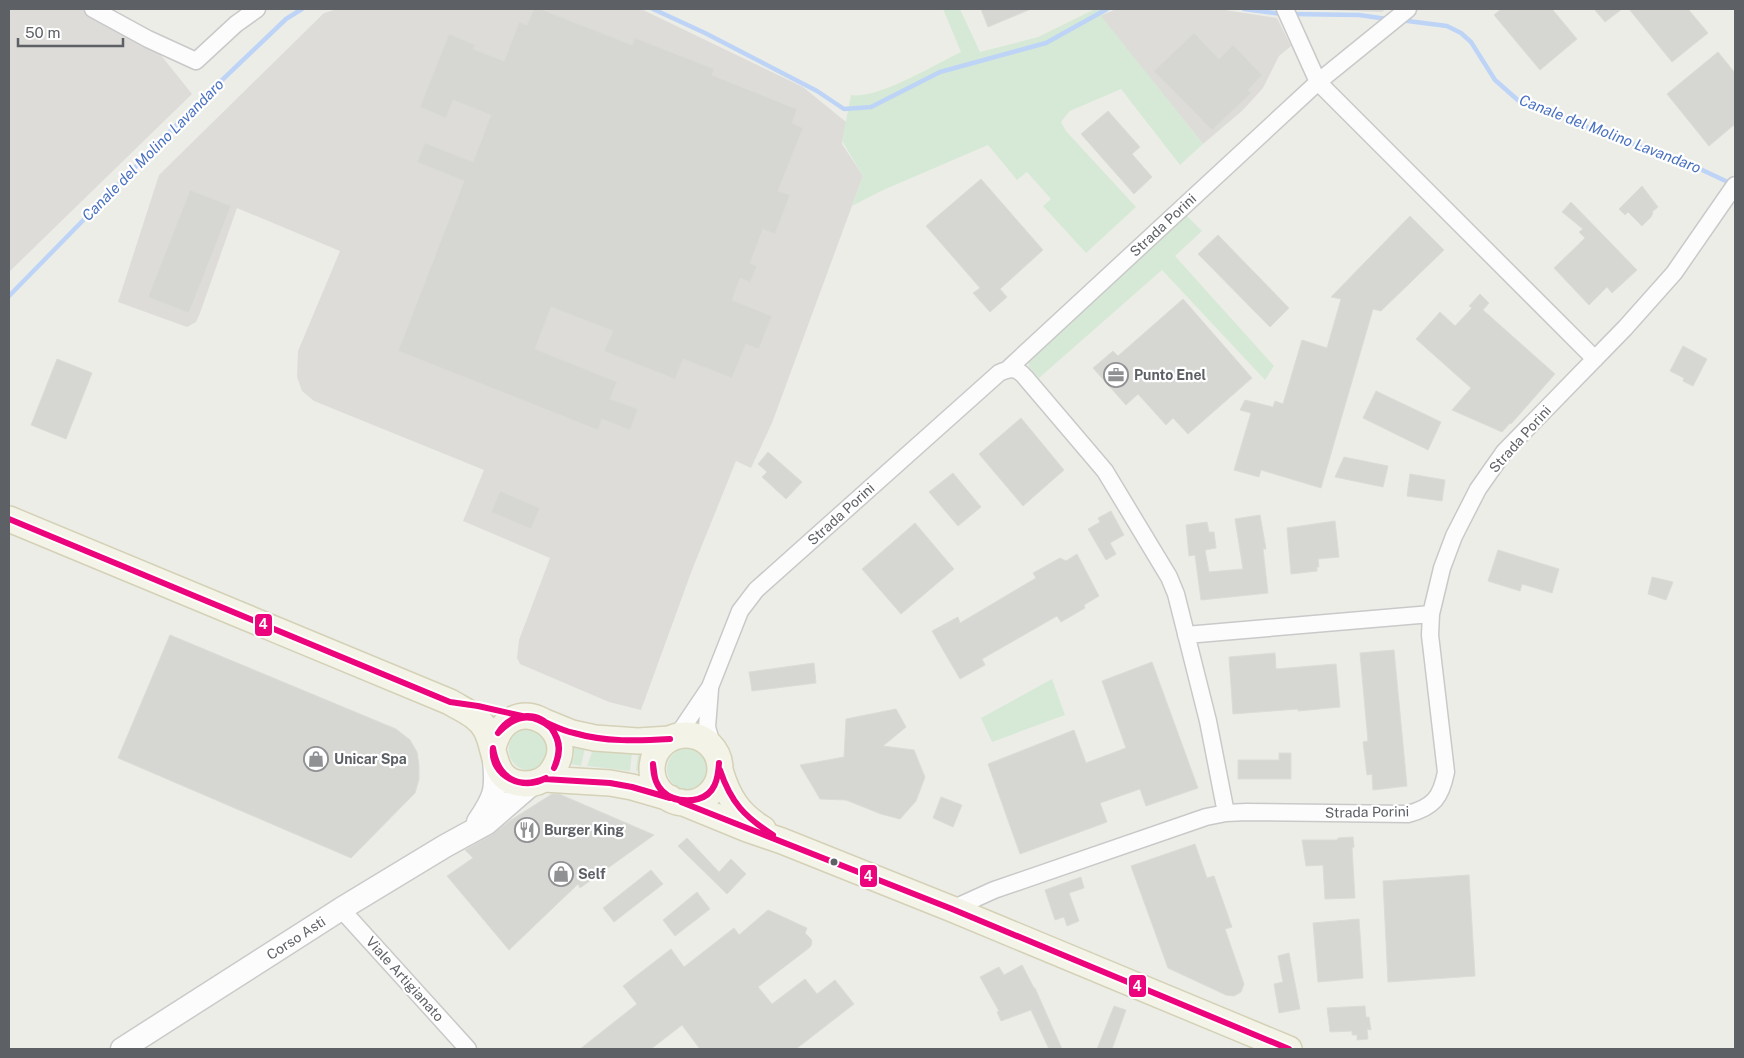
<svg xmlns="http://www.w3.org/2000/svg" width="1744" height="1058" font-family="'Public Sans',sans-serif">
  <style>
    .industrial { fill: #dddcd8 }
    .green { fill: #d6e9d6 }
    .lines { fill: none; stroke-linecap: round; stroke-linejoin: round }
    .stream { stroke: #bdd4f7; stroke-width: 4.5 }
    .building { fill: #d6d6d3; stroke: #dcdcd7 }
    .street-casing { stroke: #c9c9c9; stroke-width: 19 }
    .secondary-casing { stroke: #cacaca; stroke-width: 25 }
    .primary-casing { stroke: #d4d1b6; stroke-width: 28 }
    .street { stroke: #fcfcfc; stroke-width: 16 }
    .secondary { stroke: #fcfcfc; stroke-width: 22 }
    .primary { stroke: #f3f3e8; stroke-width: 25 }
    .bus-1-casing { stroke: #fff; stroke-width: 10 }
    .bus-1 { stroke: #ec047c; stroke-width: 6 }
    .bus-dot { fill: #5d6065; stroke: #fff; stroke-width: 2 }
    .labels { text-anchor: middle; stroke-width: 4.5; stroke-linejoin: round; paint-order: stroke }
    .street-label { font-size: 14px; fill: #5d6065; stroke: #fff }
    .poi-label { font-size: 14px; font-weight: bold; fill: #5d6065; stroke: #fff; text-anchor: start }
    .water-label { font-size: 15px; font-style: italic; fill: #4a71c0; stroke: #fff }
    .line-badge { stroke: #fff; stroke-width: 2 }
    .badge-label { font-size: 14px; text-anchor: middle; font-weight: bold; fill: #fff }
  </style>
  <rect width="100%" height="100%" fill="#edede8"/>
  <path class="industrial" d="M 9,9 L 81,9 L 156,49 L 192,94 L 9,272 Z
    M 337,9 L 641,9 L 803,87 L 846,122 L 842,144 L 863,176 L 772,423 L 751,468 L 736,461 L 692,570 L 641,710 L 609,702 L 520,664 L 517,658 L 519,640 L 550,558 L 463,521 L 484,470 L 314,401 L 302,391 L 297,377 L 298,351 L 340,251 L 237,208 L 200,313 L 196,322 L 187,327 L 118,302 L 159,175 L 324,13 Z
    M 1116,9 L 1219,9 L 1277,18 L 1291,46 L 1279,56 L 1263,88 L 1243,110 L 1203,144 L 1100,16 Z
    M 1298,9 L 1386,9 L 1382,12 Z"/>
  <path class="green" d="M 943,9 L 960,9 L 980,52 L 1038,37 L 1095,9 L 1108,9 L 1109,10 L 1101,16 L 1203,144 L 1180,165 L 1121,89 L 1070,111 L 1061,122 L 1066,131 L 1136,207 L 1086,253 L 1043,206 L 1051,199 L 1027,172 L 1017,180 L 988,145 L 881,191 L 852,206 L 863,176 L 842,141 L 851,95 C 876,100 936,64 961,52 Z
    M 1186,215 L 1202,231 L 1175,256 L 1274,366 L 1265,380 L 1162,270 L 1039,378 L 1029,367 L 1028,360 Z
    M 1052,679 L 1065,715 L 992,742 L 981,718 Z
    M 527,728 L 535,728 L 546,737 L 548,758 C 545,761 541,766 537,768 C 512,780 493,738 527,728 Z
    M 574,747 L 585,748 L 581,766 L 571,764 L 574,756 Z
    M667 769a21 21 0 1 1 42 0a21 21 0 1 1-42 0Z
    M 593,749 L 632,753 L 630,771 L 587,766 Z
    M 638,754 L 645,755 L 643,772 L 636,771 Z"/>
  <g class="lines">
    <path class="stream" d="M 653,9 L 705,33 L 817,91 L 844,109 L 871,107 L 940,72 L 1046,43 L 1107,9
      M 1244,9 L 1282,14
      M 1290,14 L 1359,15 L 1387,19
      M 1400,20 L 1447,26 L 1461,33 L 1471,42 L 1495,80 L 1520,102 L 1698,168 L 1732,184
      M 9,296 L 197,104 L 286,19 L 302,9"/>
  </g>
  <path class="building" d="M 534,9 L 540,9 L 632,45 L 635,38 L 714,69 L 712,75 L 797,109 L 792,123 L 803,128 L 778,191 L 790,195 L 775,234 L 763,229 L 750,263 L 757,266 L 750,282 L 740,278 L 732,300 L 772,316 L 759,349 L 746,344 L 732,378 L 683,359 L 675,379 L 604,351 L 613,331 L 551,307 L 535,349 L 617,382 L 610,399 L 638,409 L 630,430 L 602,419 L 598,430 L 398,351 L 464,181 L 417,162 L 425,143 L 473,162 L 491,115 L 453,100 L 446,118 L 420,107 L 449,34 L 475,45 L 473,49 L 504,61 L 519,22 L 527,25 Z
    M 981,9 L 1031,9 L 988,27 Z
    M 1501,9 L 1552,9 L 1577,39 L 1540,70 L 1494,15 Z
    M 1594,9 L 1622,9 L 1605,22 Z
    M 1629,9 L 1688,9 L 1708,33 L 1672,62 Z
    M 1194,33 L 1219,59 L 1233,45 L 1262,75 L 1248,90 L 1251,93 L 1212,130 L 1154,71 Z
    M 1718,52 L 1735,73 L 1735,124 L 1709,146 L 1667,94 Z
    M 1108,111 L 1140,147 L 1132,154 L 1152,177 L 1134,194 L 1081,134 Z
    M 981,179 L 1043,250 L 1000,289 L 1007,297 L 990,312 L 973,293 L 980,288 L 926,226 Z
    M 1642,186 L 1658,207 L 1652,212 L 1653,213 L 1651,217 L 1642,226 L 1628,212 L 1625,215 L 1619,209 Z
    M 190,190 L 231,206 L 189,313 L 148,297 Z
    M 1571,202 L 1637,270 L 1612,293 L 1607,287 L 1589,305 L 1554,268 L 1585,238 L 1579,232 L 1583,229 L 1562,212 Z
    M 1410,216 L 1444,250 L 1381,311 L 1373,309 L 1321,488 L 1261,470 L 1259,477 L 1234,470 L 1251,413 L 1240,410 L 1245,400 L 1273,407 L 1275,401 L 1283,404 L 1302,340 L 1327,348 L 1341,299 L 1331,297 Z
    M 1218,235 L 1289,308 L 1270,327 L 1198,254 Z
    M 1480,294 L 1489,303 L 1483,310 L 1555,374 L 1511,424 L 1510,423 L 1502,432 L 1452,410 L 1471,388 L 1416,339 L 1440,312 L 1455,326 L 1472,308 L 1469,306 Z
    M 1183,299 L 1252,378 L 1188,434 L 1173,418 L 1166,425 L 1138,394 L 1126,405 L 1093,368 L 1113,351 L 1118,356 Z
    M 1683,346 L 1707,359 L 1693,386 L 1683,381 L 1684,378 L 1670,371 Z
    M 57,359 L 92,373 L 66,439 L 31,425 Z
    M 1376,391 L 1441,422 L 1428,450 L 1363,418 Z
    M 1021,418 L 1064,470 L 1023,506 L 979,454 Z
    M 768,452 L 802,482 L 786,499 L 762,477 L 767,472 L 758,464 Z
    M 1344,457 L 1388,466 L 1383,487 L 1335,477 Z
    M 953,473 L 981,507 L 958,526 L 929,492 Z
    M 1410,474 L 1445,480 L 1442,501 L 1407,496 Z
    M 500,491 L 540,508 L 531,529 L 491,512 Z
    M 1111,511 L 1124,535 L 1110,543 L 1116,554 L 1106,560 L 1088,529 L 1100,522 L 1098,518 Z
    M 1260,515 L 1266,549 L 1263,549 L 1268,593 L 1201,600 L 1195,555 L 1189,556 L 1186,525 L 1207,522 L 1209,532 L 1214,532 L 1216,548 L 1205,550 L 1209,572 L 1243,569 L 1235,519 Z
    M 1335,521 L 1339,557 L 1318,559 L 1319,567 L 1317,567 L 1317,571 L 1291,574 L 1287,528 Z
    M 915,523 L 954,569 L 901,614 L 862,569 Z
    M 1498,550 L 1559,569 L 1552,593 L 1522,584 L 1520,591 L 1488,581 Z
    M 1077,554 L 1099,596 L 1084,605 L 1085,608 L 1061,622 L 1057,616 L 982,659 L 985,665 L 960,679 L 932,631 L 958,617 L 960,623 L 1036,578 L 1033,573 L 1060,558 L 1066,561 Z
    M 1652,577 L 1673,582 L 1666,600 L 1648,594 Z
    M 170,635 L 396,729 L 410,740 L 417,752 L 419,765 L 419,779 L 415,793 L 351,858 L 118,758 Z
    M 1394,650 L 1407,786 L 1373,790 L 1372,774 L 1367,775 L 1363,742 L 1368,741 L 1360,653 Z
    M 1275,653 L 1276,669 L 1336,664 L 1340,707 L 1298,711 L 1298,709 L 1233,714 L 1229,657 Z
    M 1152,662 L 1198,788 L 1146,806 L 1140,789 L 1100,803 L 1107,822 L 1020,854 L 988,764 L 1074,730 L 1086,763 L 1126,748 L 1102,681 Z
    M 814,663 L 816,683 L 752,691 L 749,672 Z
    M 896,709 L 906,727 L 883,746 L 914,750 L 925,777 L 916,801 L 900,819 L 881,814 L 846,800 L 820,799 L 800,765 L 844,757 L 846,719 Z
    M 1279,753 L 1291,753 L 1291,779 L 1238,779 L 1238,760 L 1279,760 Z
    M 552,794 L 559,794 L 654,835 L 580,888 L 578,884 L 509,950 L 447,876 L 473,858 L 465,850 L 493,834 L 511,820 Z
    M 941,797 L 962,805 L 953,827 L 933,818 Z
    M 1353,837 L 1354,847 L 1352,848 L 1355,898 L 1325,899 L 1323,865 L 1306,866 L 1302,840 L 1337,840 L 1338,838 Z
    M 687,838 L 719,872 L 731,859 L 746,874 L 727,894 L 678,846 Z
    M 1195,844 L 1207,878 L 1214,876 L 1232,927 L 1225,929 L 1244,984 L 1241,992 L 1234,996 L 1226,995 L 1168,968 L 1131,866 Z
    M 651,870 L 663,884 L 614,922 L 603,908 Z
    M 1469,875 L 1475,976 L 1388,982 L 1383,881 Z
    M 1081,877 L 1084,888 L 1069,893 L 1079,921 L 1067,926 L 1064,917 L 1055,920 L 1045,890 Z
    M 697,892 L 710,909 L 675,936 L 663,920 Z
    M 768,910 L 807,928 L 805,933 L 811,939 L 812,941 L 811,946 L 809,948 L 758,987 L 772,1004 L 805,979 L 817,994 L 835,980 L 854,1004 L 796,1049 L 700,1049 L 682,1025 L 651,1049 L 580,1049 L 637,1004 L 623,986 L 671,949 L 684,967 L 734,928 L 739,935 Z
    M 1359,919 L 1363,978 L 1318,982 L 1313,923 Z
    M 1289,953 L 1300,1009 L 1279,1013 L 1274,984 L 1283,982 L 1278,956 Z
    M 1022,965 L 1034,988 L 1035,988 L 1062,1049 L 1049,1049 L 1031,1010 L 1001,1021 L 997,1012 L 999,1011 L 980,977 L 999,967 L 1004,975 Z
    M 1114,1006 L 1126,1010 L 1112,1049 L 1097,1049 Z
    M 1365,1006 L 1366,1017 L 1369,1017 L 1371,1030 L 1367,1029 L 1368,1039 L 1357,1040 L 1357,1035 L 1352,1035 L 1352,1031 L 1330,1032 L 1327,1008 Z"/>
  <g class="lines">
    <defs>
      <path id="street" d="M 93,9 L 148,39 L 196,61 L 236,24 L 257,9
        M 1285,9 L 1318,82 L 1595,359
        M 1009,368 L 1318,82 L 1408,9
        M 1186,635 L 1431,614
        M 710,689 L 707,727 L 713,748
        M 677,736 L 710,687 L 740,611 L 756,590 L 999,373 C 1010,368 1016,367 1025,377 L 1105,471 L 1169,577 L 1176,594 L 1208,721 L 1226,813
        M 341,909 L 468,1049
        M 952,909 L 994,890 L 1206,817 L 1226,813 L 1246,812 L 1408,814 C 1434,807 1441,797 1446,772 L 1430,635 L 1431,614 L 1442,568 L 1454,536 L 1478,489 L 1504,452 L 1625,328 L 1674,273 L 1735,185"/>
      <path id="secondary" d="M 478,822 C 495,797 497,790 494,760
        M 122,1049 L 341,909 L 445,846 L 487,823 L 533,783"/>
      <path id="primary" d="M 9,519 L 450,702 C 463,710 479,716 486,730 C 497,750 491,783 525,784 C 537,784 548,779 554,768 C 581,725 507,687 493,748
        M 545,722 L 572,733 L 595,738 L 638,741 L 670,739
        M652 769a34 34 0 1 1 68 0a34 34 0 1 1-68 0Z
        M 720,770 C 728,797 738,814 763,829
        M 544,779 L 610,783 L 632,787 L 670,798
        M 681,802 L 747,829 L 782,841 L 952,909 L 1289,1049"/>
    </defs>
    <use href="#street" class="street-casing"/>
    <use href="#secondary" class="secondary-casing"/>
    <use href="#primary" class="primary-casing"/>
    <use href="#street" class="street"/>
    <use href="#secondary" class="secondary"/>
    <use href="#primary" class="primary"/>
    <defs>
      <path id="bus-1" d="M 9,519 L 450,702 L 478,706 L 522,716
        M 545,722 C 554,726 564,731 574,733 C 605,742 638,741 670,739
        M 551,728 C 562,741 561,754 554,768
        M 551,728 C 561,742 560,753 554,768
        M 498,733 C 510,713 537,710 551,728
        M 498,733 C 515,715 532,712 551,728
        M 493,748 C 498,778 518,790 546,778
        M 493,748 C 489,776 524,792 546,778
        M 653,764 C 654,769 654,776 656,781 C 663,798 681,803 698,799
        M 653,764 C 653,791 671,806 698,799
        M 720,770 C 731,803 745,817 773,835
        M 544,779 L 610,783 L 632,787 L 670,798
        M 698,799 C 715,794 718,779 719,763
        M 698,799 C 715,795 718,779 719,763
        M 681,802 L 952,909 L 1289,1049"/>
    </defs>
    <use href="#bus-1" class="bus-1-casing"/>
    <use href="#bus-1" class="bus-1"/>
  </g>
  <defs>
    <symbol id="office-ring" viewBox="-11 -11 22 22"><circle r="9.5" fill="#fff" stroke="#8f9193" stroke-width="1.5"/><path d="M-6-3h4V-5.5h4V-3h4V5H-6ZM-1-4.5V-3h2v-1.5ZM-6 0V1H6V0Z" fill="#8f9193"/></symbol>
    <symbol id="shop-ring" viewBox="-11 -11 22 22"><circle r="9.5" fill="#fff" stroke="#8f9193" stroke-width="1.5"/><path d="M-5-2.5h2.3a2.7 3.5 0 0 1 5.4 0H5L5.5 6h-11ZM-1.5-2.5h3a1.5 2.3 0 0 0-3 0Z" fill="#8f9193"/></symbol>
    <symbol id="restaurant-ring" viewBox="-11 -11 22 22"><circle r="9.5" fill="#fff" stroke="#8f9193" stroke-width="1.5"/><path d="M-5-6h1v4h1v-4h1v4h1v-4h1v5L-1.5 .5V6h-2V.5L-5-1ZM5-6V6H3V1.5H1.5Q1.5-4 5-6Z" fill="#8f9193"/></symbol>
  </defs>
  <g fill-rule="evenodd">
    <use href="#office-ring" x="1102" y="361" width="28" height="28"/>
    <use href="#shop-ring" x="302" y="745" width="28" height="28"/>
    <use href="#restaurant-ring" x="513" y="816" width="28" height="28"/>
    <use href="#shop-ring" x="547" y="860" width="28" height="28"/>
  </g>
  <circle class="bus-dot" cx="834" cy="862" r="4.5"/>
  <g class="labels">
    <g class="street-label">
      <text transform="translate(1163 225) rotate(-43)" y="5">Strada Porini</text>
      <text transform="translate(1520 439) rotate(-48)" y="5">Strada Porini</text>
      <text transform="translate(841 514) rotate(-42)" y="5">Strada Porini</text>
      <text transform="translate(1367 812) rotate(-1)" y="5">Strada Porini</text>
      <text transform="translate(296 938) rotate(-33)" y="5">Corso Asti</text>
      <text transform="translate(405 979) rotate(48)" y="5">Viale Artigianato</text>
    </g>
    <g class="poi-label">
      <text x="1134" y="380">Punto Enel</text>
      <text x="334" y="764">Unicar Spa</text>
      <text x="544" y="835">Burger King</text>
      <text x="578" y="879">Self</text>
    </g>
    <g class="water-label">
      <text transform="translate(1610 134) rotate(21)" y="5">Canale del Molino Lavandaro</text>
      <text transform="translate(153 150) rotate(-45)" y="5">Canale del Molino Lavandaro</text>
    </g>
  </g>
  <g class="line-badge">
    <rect x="254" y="613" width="19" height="24" rx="5" fill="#ec047c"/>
    <rect x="859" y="864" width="19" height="24" rx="5" fill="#ec047c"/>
    <rect x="1128" y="974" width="19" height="24" rx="5" fill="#ec047c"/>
  </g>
  <g class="badge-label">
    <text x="263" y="629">4</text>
    <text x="868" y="881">4</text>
    <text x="1137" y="991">4</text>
  </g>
  <rect width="1744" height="1058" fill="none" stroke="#5d6065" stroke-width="20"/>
  <path d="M18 38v8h105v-8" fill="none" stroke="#5d6065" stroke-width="2.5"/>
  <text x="25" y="38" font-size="15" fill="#5d6065" stroke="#ffffff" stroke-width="4" paint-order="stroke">50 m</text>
</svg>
